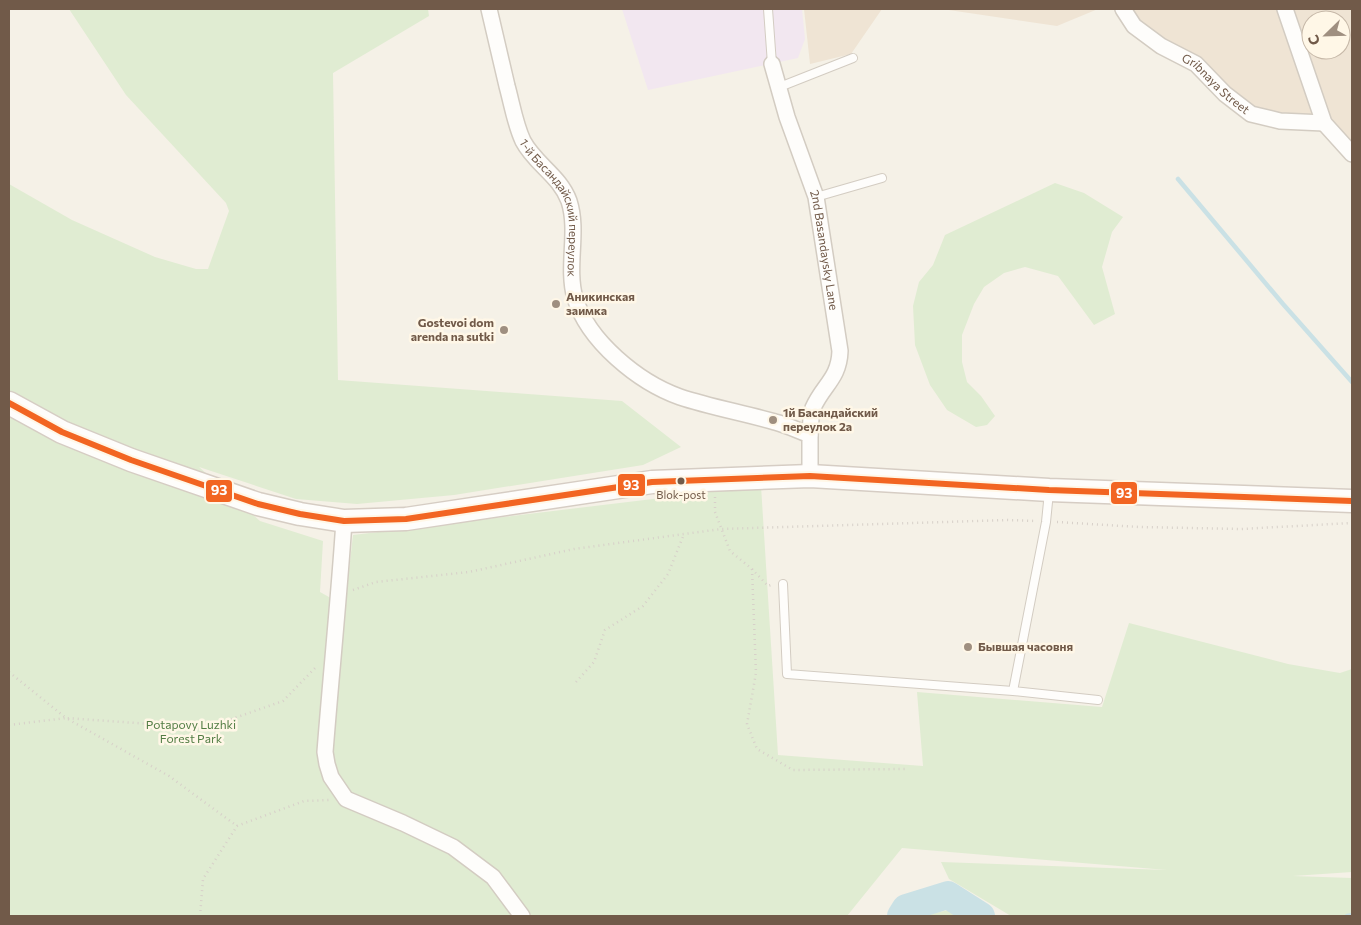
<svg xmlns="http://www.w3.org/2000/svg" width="1361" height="925" font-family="Commissioner,sans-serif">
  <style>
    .residential { fill: #efe4d4; fill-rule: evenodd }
    .education { fill: #f2e7f0 }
    .green { fill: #e0ecd2 }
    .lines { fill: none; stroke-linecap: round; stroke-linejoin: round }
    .stream { stroke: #cae1e5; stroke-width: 4.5 }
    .river { stroke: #cae1e5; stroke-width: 28 }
    .lane-casing { stroke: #d3ccc2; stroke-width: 10 }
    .street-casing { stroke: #d3ccc2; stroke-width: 18 }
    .secondary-casing { stroke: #d6cdc4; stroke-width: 25 }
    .path { stroke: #d7d0c9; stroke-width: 2.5; stroke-dasharray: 1 4; stroke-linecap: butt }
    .lane { stroke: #fefdfb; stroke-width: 8 }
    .street { stroke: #fefdfb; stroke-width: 15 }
    .secondary { stroke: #fefdfb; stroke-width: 22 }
    .bus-1-casing { stroke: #fff7e7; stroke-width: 10 }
    .bus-1 { stroke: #f26522; stroke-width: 6 }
    .poi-dot { fill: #9f8f80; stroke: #fff7e7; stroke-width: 2 }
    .bus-dot { fill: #715a49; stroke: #fff7e7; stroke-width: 2 }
    .labels { text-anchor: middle; stroke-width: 5; stroke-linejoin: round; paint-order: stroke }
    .bus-label { font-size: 11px; fill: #715a49; stroke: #fff7e7 }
    .street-label { font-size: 12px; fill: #715a49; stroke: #fff7e7 }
    .poi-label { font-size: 12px; font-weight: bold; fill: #715a49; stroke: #fff7e7; text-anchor: start }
    .park-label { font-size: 12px; fill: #527d44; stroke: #fff7e7 }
    .line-badge { stroke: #fff7e7; stroke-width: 2 }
    .badge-label { font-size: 14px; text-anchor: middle; font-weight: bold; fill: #fff }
  </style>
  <rect width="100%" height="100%" fill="#f5f1e7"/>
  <path class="residential" d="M 804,9 L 882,9 L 851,54 L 810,64 Z
    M 942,9 L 1098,9 L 1057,26 Z
    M 1129,9 L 1280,9 L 1316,115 L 1310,120 L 1252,111 L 1139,23 Z
    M 1290,9 L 1352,9 L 1352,148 L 1328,121 ZM 1311,20 L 1341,20 L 1341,50 L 1311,50 Z"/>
  <path class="education" d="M 622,9 L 802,9 L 805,39 L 798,58 L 648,90 Z"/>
  <path class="green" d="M 69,9 L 428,9 L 429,16 L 333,73 L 338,380 L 622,401 L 681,447 L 643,465 L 454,495 L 357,504 L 296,499 L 199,467 L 260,521 L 323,541 L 320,592 L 345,606 L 353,535 L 761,486 L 778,755 L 923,766 L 917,692 L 1102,707 L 1129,623 L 1288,664 L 1340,673 L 1352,669 L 1352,872 L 1293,876 L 1352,878 L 1352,916 L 1011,916 L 949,879 L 941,862 L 1167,870 L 902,848 L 847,916 L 9,916 L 9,184 L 72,220 L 155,257 L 196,269 L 208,269 L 229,211 L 226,203 L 126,95 Z
    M 1055,183 L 1084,193 L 1123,217 L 1112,232 L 1102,267 L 1115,314 L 1094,325 L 1058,276 L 1025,267 L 1004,273 L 984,287 L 974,304 L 962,335 L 962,362 L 967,382 L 981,396 L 995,416 L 987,425 L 976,427 L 947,410 L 930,385 L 915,345 L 913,306 L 919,282 L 933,265 L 945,235 Z
    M 958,908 L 968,916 L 925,916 L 926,915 Z"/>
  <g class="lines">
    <path class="stream" d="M 1178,179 L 1283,304 L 1352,382
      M 1347,916 L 1352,915"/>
    <path class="river" d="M 901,916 L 906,908 L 948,895 L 981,916"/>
    <defs>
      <path id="lane" d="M 768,9 L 772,64
        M 777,88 L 853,58
        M 816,197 L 882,178
        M 783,584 L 787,674 L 1013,691 L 1098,700
        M 1013,691 L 1046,522 L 1049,492"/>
      <g id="street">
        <path id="s1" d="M 489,9 C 495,35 501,60 507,86 C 512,104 515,124 523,141 C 535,164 560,176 569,201 C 579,232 566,266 575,298 C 588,341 638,382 680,397 C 710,407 744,413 775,422 C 787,425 799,431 810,435 L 810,476"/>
        <path id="s2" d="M 1123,9 L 1134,26 L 1161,46 L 1196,64 L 1225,94 L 1251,114 L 1280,121 L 1324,123"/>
        <path d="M 1285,9 L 1324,123 L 1352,154"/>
        <path id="s3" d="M 772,64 L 787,117 L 816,197 L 840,351 C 839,379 823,385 813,408 C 810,417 811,426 810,435"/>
        <path d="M 344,521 C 339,598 331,675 325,752 L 327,764 L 331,777 L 346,799 L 403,823 L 453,847 L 493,877 L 522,916"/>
      </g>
      <path id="secondary" d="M 9,403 L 62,432 L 131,460 L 258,504 L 300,514 L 344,521 L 406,519 L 652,482 L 810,476 L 1049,490 L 1352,501"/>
    </defs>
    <use href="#lane" class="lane-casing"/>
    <use href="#street" class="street-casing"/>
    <use href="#secondary" class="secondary-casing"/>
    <path class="path" d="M 715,497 L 715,512 L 730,551 L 752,569 L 768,586 L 771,585
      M 1057,522 L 1139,527 L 1241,529 L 1352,523
      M 752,569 L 756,673 L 747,724 L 757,749 L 793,770 L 905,769
      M 353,590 L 376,582 L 469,572 L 574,549 L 721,529 L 1008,520 L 1036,521
      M 9,672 L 66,718 L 206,728 L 283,701 L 317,666
      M 576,682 L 594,662 L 605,630 L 643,606 L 668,574 L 684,534
      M 9,725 L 66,718 L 169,776 L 237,826
      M 200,916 L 203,879 L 237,826 L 304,801 L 330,800"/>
    <use href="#lane" class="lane"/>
    <use href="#street" class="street"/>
    <use href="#secondary" class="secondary"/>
    <defs>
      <path id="bus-1" d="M 9,403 L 62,432 L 131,460 L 258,504 L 300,514 L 344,521 L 406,519 L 652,482 L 810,476 L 1049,490 L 1352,501"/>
    </defs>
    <use href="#bus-1" class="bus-1-casing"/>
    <use href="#bus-1" class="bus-1"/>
  </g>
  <g class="poi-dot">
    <circle cx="556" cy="304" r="5"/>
    <circle cx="504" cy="330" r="5"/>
    <circle cx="773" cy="420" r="5"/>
    <circle cx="968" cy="647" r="5"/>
  </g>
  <circle class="bus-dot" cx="681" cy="481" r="4.5"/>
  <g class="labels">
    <g class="bus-label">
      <text x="681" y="499">Blok-post</text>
    </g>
    <g class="street-label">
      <text dy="4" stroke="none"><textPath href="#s2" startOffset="121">Gribnaya Street</textPath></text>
      <text dy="4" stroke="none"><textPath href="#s1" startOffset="212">1-й Басандайский переулок</textPath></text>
      <text dy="4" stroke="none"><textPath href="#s3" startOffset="194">2nd Basandaysky Lane</textPath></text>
    </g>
    <g class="poi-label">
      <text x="566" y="301">Аникинская<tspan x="566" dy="14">заимка</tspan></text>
      <text x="494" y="327" text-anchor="end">Gostevoi dom<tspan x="494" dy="14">arenda na sutki</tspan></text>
      <text x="783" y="417">1й Басандайский<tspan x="783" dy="14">переулок 2а</tspan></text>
      <text x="978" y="651">Бывшая часовня</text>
    </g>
    <g class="park-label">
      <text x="191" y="729">Potapovy Luzhki<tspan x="191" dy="14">Forest Park</tspan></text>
    </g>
  </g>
  <g class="line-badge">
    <rect x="617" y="473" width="29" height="24" rx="5" fill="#f26522"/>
    <rect x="205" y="479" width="28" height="24" rx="5" fill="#f26522"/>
    <rect x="1110" y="481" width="28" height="24" rx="5" fill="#f26522"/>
  </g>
  <g class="badge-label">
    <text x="631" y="490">93</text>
    <text x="219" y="495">93</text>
    <text x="1124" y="498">93</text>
  </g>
  <rect width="1361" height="925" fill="none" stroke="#715a49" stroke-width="20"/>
  <g transform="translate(1326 35) rotate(247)"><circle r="24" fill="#fff7e7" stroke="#c6b8a8"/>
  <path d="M0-4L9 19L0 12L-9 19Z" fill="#9f8f80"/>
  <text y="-8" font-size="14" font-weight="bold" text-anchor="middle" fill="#715a49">С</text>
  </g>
</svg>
